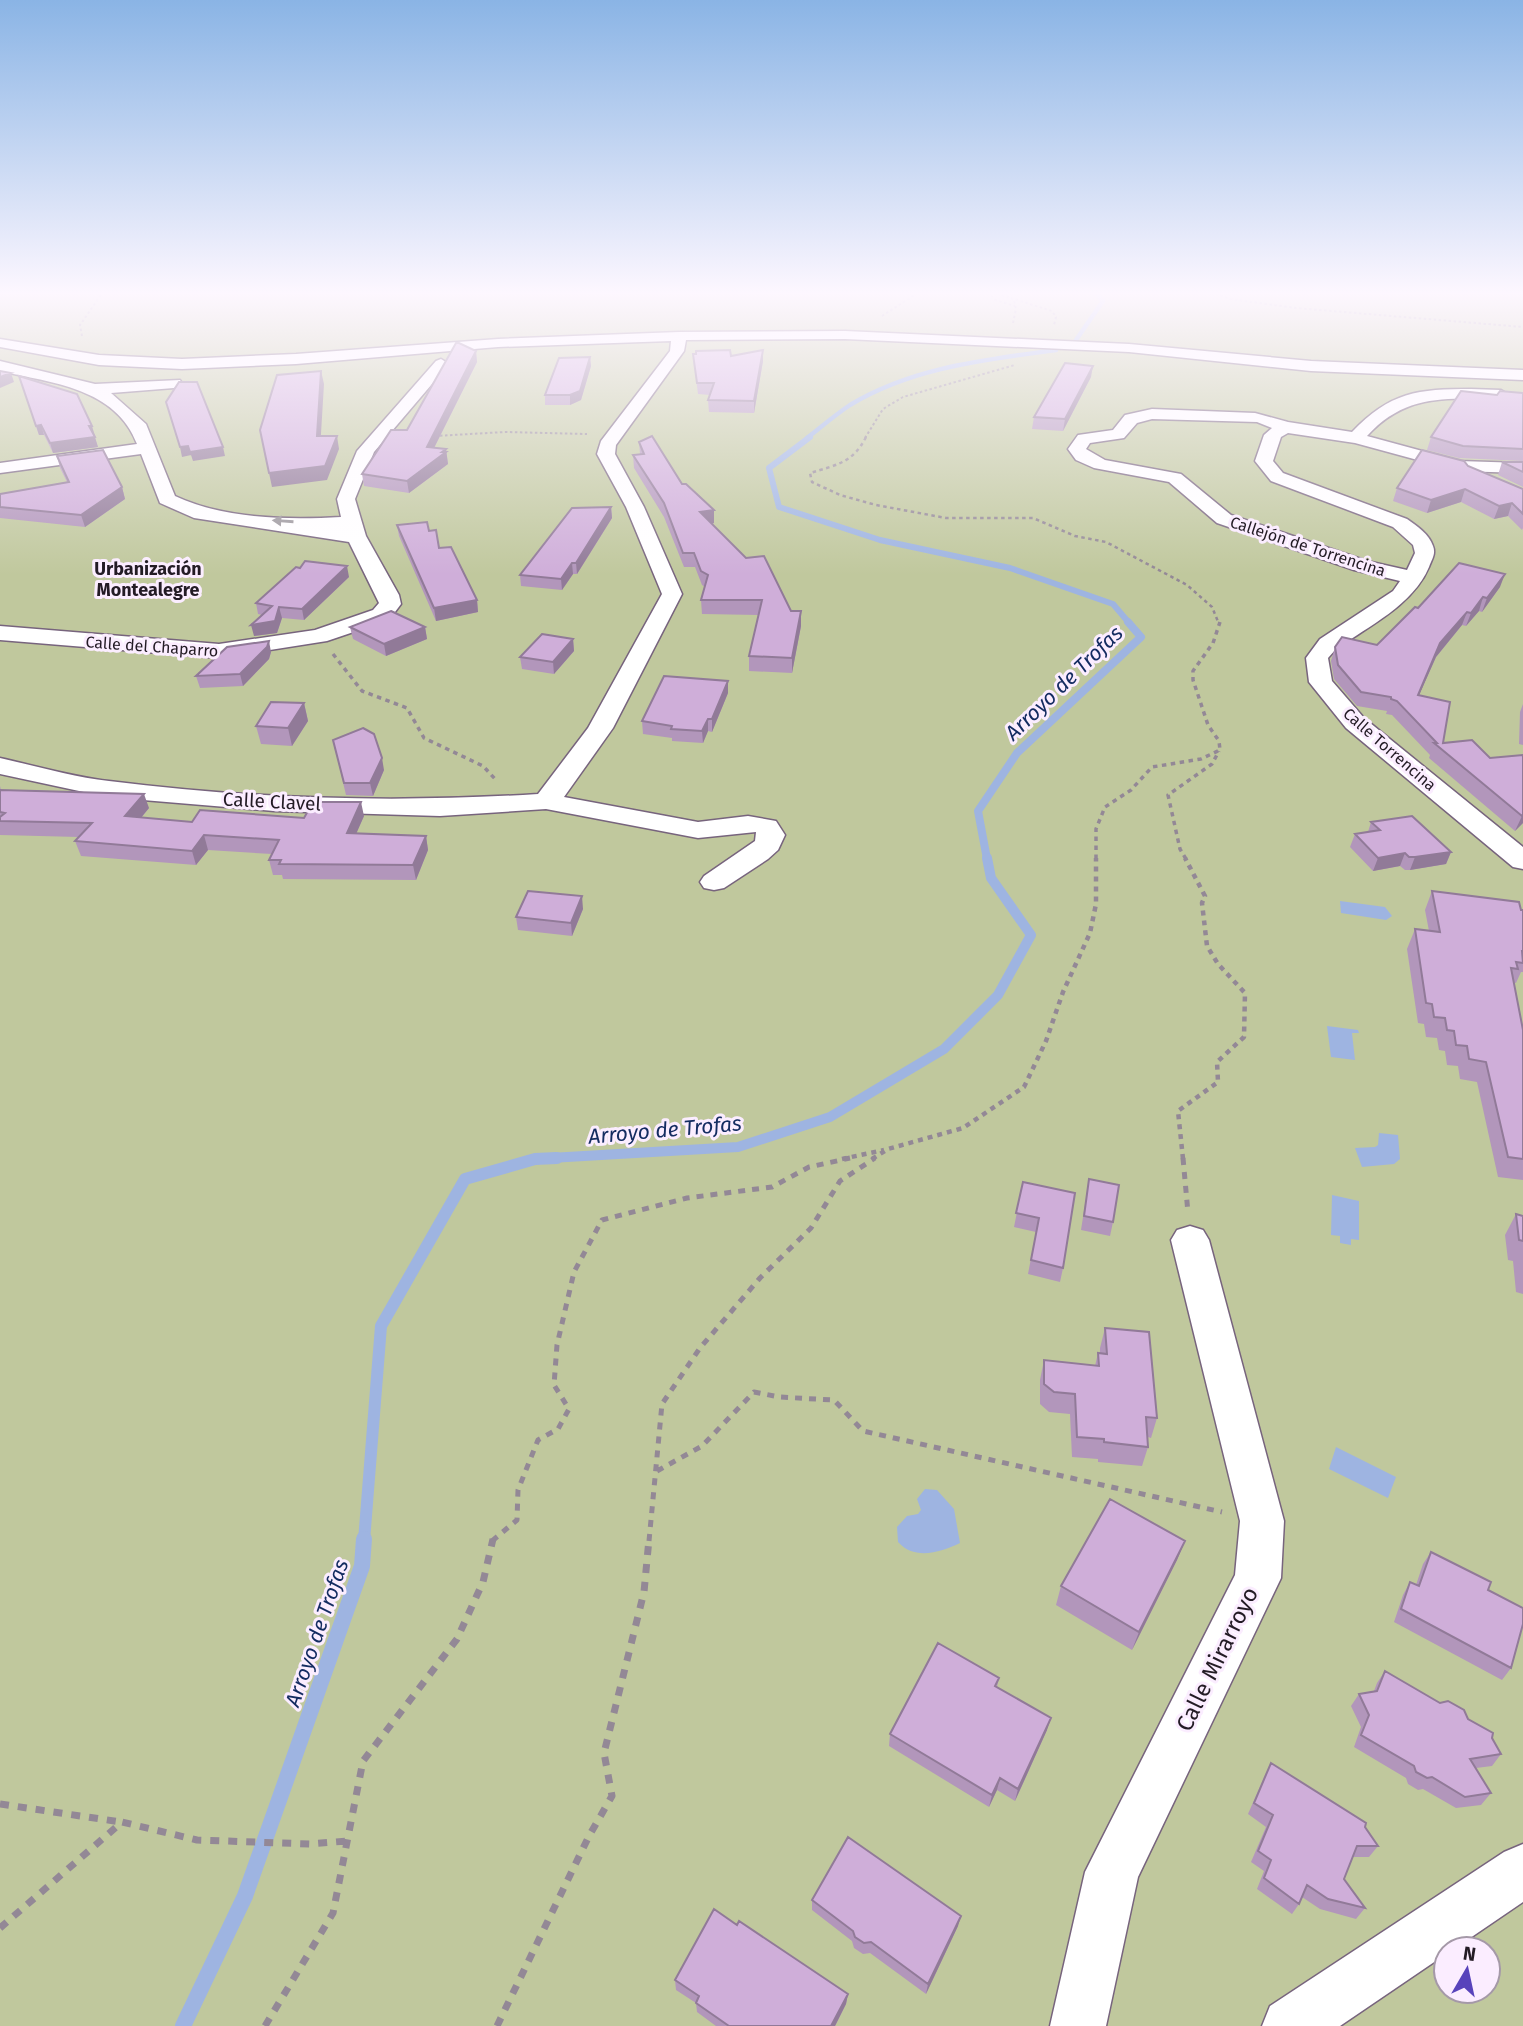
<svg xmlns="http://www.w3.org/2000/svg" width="1523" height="2026" font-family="'Fira Sans',sans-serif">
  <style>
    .green { fill: #c0c89d; fill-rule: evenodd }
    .water { fill: #9eb4e1 }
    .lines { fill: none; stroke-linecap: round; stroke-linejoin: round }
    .stream-far5 { stroke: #9eb4e1; stroke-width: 4.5 }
    .stream-far4 { stroke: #9eb4e1; stroke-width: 6 }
    .stream-far3 { stroke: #9eb4e1; stroke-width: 8 }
    .stream-far2 { stroke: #9eb4e1; stroke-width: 10 }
    .stream-far1 { stroke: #9eb4e1; stroke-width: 12 }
    .stream { stroke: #9eb4e1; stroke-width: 16 }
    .minor-casing { stroke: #77647d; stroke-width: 3 }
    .path-far5 { stroke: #938896; stroke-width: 2; stroke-dasharray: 2.5 2.5; stroke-linecap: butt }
    .path-far4 { stroke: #938896; stroke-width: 2.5; stroke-dasharray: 3.5 3.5; stroke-linecap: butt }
    .path-far3 { stroke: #938896; stroke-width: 3.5; stroke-dasharray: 4.5 4.5; stroke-linecap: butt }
    .path-far2 { stroke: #938896; stroke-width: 4.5; stroke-dasharray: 5 5; stroke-linecap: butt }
    .path-far1 { stroke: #938896; stroke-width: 5; stroke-dasharray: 7 7; stroke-linecap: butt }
    .path { stroke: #938896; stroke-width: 7; stroke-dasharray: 9 9; stroke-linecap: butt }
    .minor { fill: #fff; fill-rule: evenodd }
    .wall { fill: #b296bb }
    .shaded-wall { fill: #917a98 }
    .building { fill: #cfaed9; stroke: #917a98; stroke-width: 2 }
    .oneway { fill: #9c989d }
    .labels { text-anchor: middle; stroke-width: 6; stroke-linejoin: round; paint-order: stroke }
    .far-street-label { font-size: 16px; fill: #231b25; stroke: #fbedff }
    .far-neighbourhood-label { font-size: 18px; font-weight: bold; fill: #231b25; stroke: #fbedff }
    .street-label { font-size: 19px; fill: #231b25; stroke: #fbedff }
    .water-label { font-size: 21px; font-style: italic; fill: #142c61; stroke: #fbedff }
    .near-street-label { font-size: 23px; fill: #231b25; stroke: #fbedff }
  </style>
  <rect width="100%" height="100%" fill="#fbedff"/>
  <path class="green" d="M 0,292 L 1523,292 L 1523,2026 L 0,2026 ZM 1446,1949 L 1488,1949 L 1488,1991 L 1446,1991 Z"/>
  <path class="water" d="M 1340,901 L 1385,907 L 1392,916 L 1386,920 L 1341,913 Z
    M 1327,1026 L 1358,1030 L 1359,1033 L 1352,1033 L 1355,1060 L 1331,1057 Z
    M 1379,1133 L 1398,1135 L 1400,1159 L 1394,1164 L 1362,1167 L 1355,1148 L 1375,1147 L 1378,1145 Z
    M 1332,1195 L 1359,1201 L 1359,1240 L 1351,1239 L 1351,1245 L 1340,1243 L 1340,1236 L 1331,1235 Z
    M 1336,1447 L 1396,1477 L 1388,1498 L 1329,1469 Z
    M 925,1489 L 937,1490 L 954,1509 L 960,1543 C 941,1552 915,1561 898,1542 L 897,1527 L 907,1516 L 918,1514 L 921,1510 L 917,1499 Z"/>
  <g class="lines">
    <path class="stream-far5" d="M 1076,340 L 1103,301 L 1095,292
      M 807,438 C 821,427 835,415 850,405 C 913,367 985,360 1056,350"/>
    <path class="stream-far4" d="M 810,437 L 769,468 L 779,507 L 880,540 L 1010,568 L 1113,604 L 1130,624"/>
    <path class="stream-far3" d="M 987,859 L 978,811 L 1017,753 L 1141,637 L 1128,622"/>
    <path class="stream-far2" d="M 533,1159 L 738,1147 L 830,1117 L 944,1049 L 998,995 L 1031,935 L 991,878 L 987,858"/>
    <path class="stream-far1" d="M 364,1541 L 381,1326 L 465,1179 L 535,1159 L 557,1158"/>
    <path class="stream" d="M 183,2026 L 245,1896 L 362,1566 L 364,1539"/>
    <defs>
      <path id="minor" d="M 845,331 L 1129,344 L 1311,361 L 1523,370 L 1523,380 L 1311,371 L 1129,352 L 845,339 L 686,340 L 684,351 L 616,445 L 615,454 L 644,507 L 682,594 L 613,728 L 564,797 L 698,822 L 748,816 L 776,821 L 785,835 L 778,850 L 768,859 L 724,888 L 714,890 L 704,888 L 700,882 L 704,876 L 755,841 L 756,832 L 698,838 L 546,809 L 440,816 L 274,811 L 107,797 L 0,774 L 0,758 C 36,766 73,777 109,781 C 251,799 396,803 538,794 L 588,728 L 662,594 L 626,507 L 597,454 L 601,441 L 670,351 L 671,341 L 498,347 L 296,364 L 182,369 L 99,365 L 0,347 L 0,339 L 99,355 L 182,359 L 296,354 L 498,339 L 679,332 Z
        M 441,359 L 449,364 L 374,452 L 355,499 L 366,536 L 399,595 L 401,604 L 389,620 L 327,641 L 219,658 L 0,640 L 0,626 L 219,644 L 315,630 L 373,610 L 379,603 L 349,542 L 194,518 L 160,503 L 141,454 L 0,473 L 0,463 L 137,444 C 116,388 52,383 0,371 L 0,361 L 95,384 L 180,380 L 182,383 L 180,386 L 174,388 L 111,393 L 146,424 L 175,496 C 224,519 287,520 341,517 L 337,499 L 357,451 L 436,361 Z
        M 1471,389 L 1501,390 L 1509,395 L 1501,400 C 1448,398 1406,393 1367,436 L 1459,461 L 1523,463 L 1523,473 L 1458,471 L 1355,443 L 1288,433 L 1281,437 L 1273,461 L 1283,473 L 1407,519 C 1417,526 1429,534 1433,546 C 1436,554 1432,559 1429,567 C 1413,605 1369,626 1336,649 L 1328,658 L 1332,681 L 1364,718 L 1523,847 L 1523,869 L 1513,867 L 1346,728 L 1309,682 L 1306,658 L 1320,639 L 1393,591 L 1400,581 L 1354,570 L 1217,523 L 1169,482 L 1094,468 L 1076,460 L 1068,449 L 1078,435 L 1113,430 L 1125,415 L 1152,409 L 1255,413 L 1288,422 L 1352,432 C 1390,392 1418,389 1471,389 ZM 1152,419 L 1257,422 L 1272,428 L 1264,435 L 1255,461 L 1271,481 L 1393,527 L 1413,545 L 1415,553 L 1407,570 L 1367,561 L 1231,515 L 1181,474 L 1105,460 L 1086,449 L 1090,443 L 1124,438 L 1137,423 Z
        M 1190,1226 L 1203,1230 L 1209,1240 L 1284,1521 L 1281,1578 L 1138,1877 L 1106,2026 L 1050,2026 L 1085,1872 L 1235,1575 L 1240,1521 L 1171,1240 L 1177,1230 Z
        M 1523,1844 L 1523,1902 L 1454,1949 L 1446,1949 L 1446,1954 L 1340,2026 L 1262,2026 L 1270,2006 L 1504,1852 Z"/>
    </defs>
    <use href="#minor" class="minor-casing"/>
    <path class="path-far5" d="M 988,292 L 995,300 L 1015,306
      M 992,292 L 1052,311 L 1056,317 L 1054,325
      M 1211,292 L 1230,299 L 1296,308 L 1523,327
      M 882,316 L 919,292
      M 1013,323 L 1016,309 L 1014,300
      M 82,336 L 80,325 L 103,292
      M 435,436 L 505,432 L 587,434
      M 865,438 L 883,409 L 903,397 L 1015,365"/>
    <path class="path-far4" d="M 866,437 C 853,463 836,465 810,473 L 812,482 L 840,495 L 876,505 L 946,518 L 1033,518 L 1075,536 L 1106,542 L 1187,585 L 1212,607 L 1219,624"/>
    <path class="path-far3" d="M 333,654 L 362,691 L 407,708 L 424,738 L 483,766 L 497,781
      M 1096,859 L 1096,829 L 1105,807 L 1131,790 L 1152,767 L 1201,759 L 1220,750 L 1219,741 L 1208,725 L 1193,680 L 1193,671 L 1213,643 L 1220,622
      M 1186,859 L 1180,849 L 1168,795 L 1212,764 L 1219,751"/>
    <path class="path-far2" d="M 842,1159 L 884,1150
      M 872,1159 L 888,1149 L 963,1128 L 1024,1087 L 1046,1041 L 1063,992 L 1090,933 L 1096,904 L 1096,858
      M 1183,1159 L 1178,1111 L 1218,1082 L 1217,1062 L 1244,1037 L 1245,993 L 1218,964 L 1207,946 L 1202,903 L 1205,896 L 1185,858"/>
    <path class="path-far1" d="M 1183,1158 L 1188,1213
      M 657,1471 L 702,1446 L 754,1392 L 779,1397 L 834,1400 L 863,1431 L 1222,1512
      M 492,1541 L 517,1520 L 518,1490 L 538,1440 L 558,1429 L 569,1409 L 554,1385 L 557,1345 L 574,1272 L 602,1220 L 687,1198 L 772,1187 L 809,1167 L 850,1158
      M 649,1541 L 662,1404 L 700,1348 L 760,1278 L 811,1228 L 840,1181 L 875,1158"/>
    <path class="path" d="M 0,1804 L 121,1822
      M 0,1928 L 122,1822 L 197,1840 L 310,1844 L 347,1841
      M 265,2026 L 333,1913 L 363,1761 L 457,1639 L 483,1582 L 493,1539
      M 497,2026 L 589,1836 L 612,1796 L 604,1753 L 644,1592 L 649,1539"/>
    <use href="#minor" class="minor"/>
  </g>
  <path class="wall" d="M 476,351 L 477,362 L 434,448 L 446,449 L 448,464 L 409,493 L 364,486 L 362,474 L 407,430 Z
    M 693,354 L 731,356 L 763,361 L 754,413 L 709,412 L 708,400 L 710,395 L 698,394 Z
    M 590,357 L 591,366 L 581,400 L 570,405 L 545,405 L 545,395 Z
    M 19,376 L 95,436 L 94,436 L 98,447 L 53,453 L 44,435 L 39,435 Z
    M 1091,377 L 1063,431 L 1032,429 L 1034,417 Z
    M 1523,393 L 1523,461 L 1459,458 L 1427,450 L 1431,437 L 1497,395 Z
    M 639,442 L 682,484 L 714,510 L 714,523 L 712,524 L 791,611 L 801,611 L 801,626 L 792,673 L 749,671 L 749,656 L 759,615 L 702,614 L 701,600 L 705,587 L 702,585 L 695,567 L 684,567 L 664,517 L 634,468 L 633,455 L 640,454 Z
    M 57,456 L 122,487 L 125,499 L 85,527 L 0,518 L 0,494 L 67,482 L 60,468 Z
    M 1502,462 L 1523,462 L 1523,487 L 1498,475 Z
    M 1468,466 L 1523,489 L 1523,528 L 1522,530 L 1508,516 L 1494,519 L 1461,502 L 1427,513 L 1393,501 L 1397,488 Z
    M 611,507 L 612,518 L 577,574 L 573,574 L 562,590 L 521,586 L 520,575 Z
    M 397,525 L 429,531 L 439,548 L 477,600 L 478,612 L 436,621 L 399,536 Z
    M 300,568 L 349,577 L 304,620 L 282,618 L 277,633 L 254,636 L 262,615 L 258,614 L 256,603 Z
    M 1500,587 L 1482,612 L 1479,611 L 1466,626 L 1462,625 L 1436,657 L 1419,695 L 1443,743 L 1490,758 L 1523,755 L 1523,823 L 1515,831 L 1429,758 L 1430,755 L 1392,715 L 1386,714 L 1387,711 L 1357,706 L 1334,679 L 1331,661 L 1335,647 L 1377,645 L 1418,608 Z
    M 350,627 L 425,627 L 427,639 L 386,656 L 353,639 Z
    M 573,639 L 574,651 L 554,674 L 522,669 L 520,657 Z
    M 271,652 L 269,659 L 243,686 L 200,688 L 196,676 Z
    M 728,693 L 712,732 L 708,731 L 703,743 L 672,741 L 672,738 L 643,734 L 642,721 Z
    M 304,703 L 308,721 L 292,746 L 261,744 L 256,726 Z
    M 1523,704 L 1523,745 L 1519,744 L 1520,712 Z
    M 333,740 L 384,770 L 373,796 L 346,795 Z
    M 0,786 L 1,790 L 149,808 L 141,818 L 192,822 L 364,816 L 356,833 L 426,836 L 428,850 L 416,880 L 283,879 L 282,875 L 273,875 L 269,860 L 272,854 L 208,850 L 196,865 L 81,856 L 75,841 L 79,837 L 0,835 Z
    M 1371,822 L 1451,852 L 1446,864 L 1410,870 L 1405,870 L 1400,866 L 1373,871 L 1350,847 L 1355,834 L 1368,832 Z
    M 1432,891 L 1523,910 L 1523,972 L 1521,972 L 1516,983 L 1513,982 L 1523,1030 L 1523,1180 L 1498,1177 L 1477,1082 L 1460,1079 L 1458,1066 L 1447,1065 L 1445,1051 L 1439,1050 L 1437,1038 L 1426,1037 L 1424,1024 L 1418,1023 L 1407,949 L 1415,929 L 1429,931 L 1425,910 Z
    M 583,909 L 572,936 L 518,930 L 516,917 Z
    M 1089,1179 L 1113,1222 L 1110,1236 L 1081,1230 Z
    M 1023,1182 L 1063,1268 L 1060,1282 L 1028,1274 L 1036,1232 L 1014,1227 Z
    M 1516,1214 L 1523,1216 L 1523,1296 L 1523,1294 L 1516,1292 L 1513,1261 L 1508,1260 L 1505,1235 Z
    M 1105,1328 L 1157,1418 L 1151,1438 L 1148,1437 L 1148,1447 L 1142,1466 L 1098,1462 L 1098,1459 L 1072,1457 L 1070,1414 L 1049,1412 L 1040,1404 L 1040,1380 L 1044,1360 L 1095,1366 L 1098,1353 L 1100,1353 L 1100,1348 Z
    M 1185,1541 L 1177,1560 L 1132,1650 L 1056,1605 L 1061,1586 Z
    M 1431,1552 L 1488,1590 L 1511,1668 L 1502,1680 L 1394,1622 L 1403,1595 L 1410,1582 L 1416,1585 L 1423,1564 Z
    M 1385,1671 L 1468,1719 L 1492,1738 L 1501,1754 L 1492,1766 L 1476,1768 L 1491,1793 L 1481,1805 L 1456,1808 L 1423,1789 L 1418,1790 L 1408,1784 L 1406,1778 L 1354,1747 L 1361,1727 L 1351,1706 L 1359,1694 L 1374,1691 L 1377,1683 Z
    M 999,1678 L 997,1687 L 1047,1730 L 1015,1801 L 997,1790 L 989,1807 L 889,1746 L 890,1734 Z
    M 1271,1763 L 1365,1827 L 1378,1846 L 1369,1857 L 1353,1857 L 1344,1879 L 1365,1908 L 1356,1919 L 1320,1909 L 1302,1897 L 1299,1904 L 1292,1914 L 1257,1889 L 1264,1871 L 1251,1862 L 1266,1827 L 1248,1814 L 1265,1775 Z
    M 812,1900 L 958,1926 L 926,1994 L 870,1953 L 863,1954 L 854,1948 L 852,1941 L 812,1910 Z
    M 737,1925 L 848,1994 L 846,2004 L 835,2026 L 716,2026 L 697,2012 L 696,2003 L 676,1990 L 675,1980 Z"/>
  <path class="shaded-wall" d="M 763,350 L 763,361 L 754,413 L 754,401 Z
    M 476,351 L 477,362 L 429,458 L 427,447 Z
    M 590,357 L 591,366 L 581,400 L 570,405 L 570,395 Z
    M 1093,366 L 1091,377 L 1063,431 L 1065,419 Z
    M 321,371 L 324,384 L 320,450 L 317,436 Z
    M 11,373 L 14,382 L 0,388 L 0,377 Z
    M 41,425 L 44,435 L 39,435 L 36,426 Z
    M 89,426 L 92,426 L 95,436 L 92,436 Z
    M 337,436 L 339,449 L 327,480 L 272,487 L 269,473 Z
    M 95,437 L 98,447 L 53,453 L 50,443 Z
    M 188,446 L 191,455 L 182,457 L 180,447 Z
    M 223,447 L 225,456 L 193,461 L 190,452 Z
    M 446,449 L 448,464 L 409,493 L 407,481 Z
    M 122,487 L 125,499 L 85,527 L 81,515 Z
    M 1465,489 L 1461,502 L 1427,513 L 1431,500 Z
    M 1512,503 L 1508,516 L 1494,519 L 1499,506 Z
    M 611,507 L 612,518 L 577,574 L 576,563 Z
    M 714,510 L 714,523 L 700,526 L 700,512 Z
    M 572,563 L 573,574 L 562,590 L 561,579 Z
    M 347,566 L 349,577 L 304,620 L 302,609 Z
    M 1505,574 L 1500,587 L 1482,612 L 1487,598 Z
    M 1483,597 L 1479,611 L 1466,626 L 1471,613 Z
    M 477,600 L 478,612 L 436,621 L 434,608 Z
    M 279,607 L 282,618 L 277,633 L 254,636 L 251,625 Z
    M 801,611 L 801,626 L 792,673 L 792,658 Z
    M 1467,612 L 1462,625 L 1436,657 L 1413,709 L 1418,695 L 1440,643 Z
    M 425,627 L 427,639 L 386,656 L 384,644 Z
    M 573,639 L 574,651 L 554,674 L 553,662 Z
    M 269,641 L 271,652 L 269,659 L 243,686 L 240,674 Z
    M 728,681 L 728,693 L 712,732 L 712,719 Z
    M 304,703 L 308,721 L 292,746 L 288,728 Z
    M 708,719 L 708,731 L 703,743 L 702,731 Z
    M 382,758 L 384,770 L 373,796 L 370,783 Z
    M 144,794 L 149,808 L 130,831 L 125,816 Z
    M 361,802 L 364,816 L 350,848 L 347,833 Z
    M 1523,814 L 1523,823 L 1515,831 L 1522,816 Z
    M 204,835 L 208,850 L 196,865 L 192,851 Z
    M 426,836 L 428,850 L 416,880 L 413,865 Z
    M 1451,852 L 1446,864 L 1410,870 L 1415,857 Z
    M 1405,853 L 1400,866 L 1373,871 L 1378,858 Z
    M 582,896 L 583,909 L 572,936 L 571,923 Z
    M 1185,1541 L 1177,1560 L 1132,1650 L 1139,1632 Z
    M 1051,1718 L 1047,1730 L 1015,1801 L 1018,1789 Z
    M 1000,1778 L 997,1790 L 989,1807 L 992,1795 Z
    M 961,1916 L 958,1926 L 926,1994 L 928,1984 Z
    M 848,1994 L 846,2004 L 835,2026 L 831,2026 Z"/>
  <path class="building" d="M 456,343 L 459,343 L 476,351 L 427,447 L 446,449 L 442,452 L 446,452 L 407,481 L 362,474 L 391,430 L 407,430 Z
    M 730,350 L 731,356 L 763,350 L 754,401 L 708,400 L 714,383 L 697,383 L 693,354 L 696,354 L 696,351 Z
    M 590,357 L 580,391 L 570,395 L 545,395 L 559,358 Z
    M 1065,363 L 1093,366 L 1065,419 L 1034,417 Z
    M 0,371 L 11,373 L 0,377 Z
    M 321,371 L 317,436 L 337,436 L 325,466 L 269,473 L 260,430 L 277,375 Z
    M 19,376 L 77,394 L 92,426 L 89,426 L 95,437 L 50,443 L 41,425 L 36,426 Z
    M 179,382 L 197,382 L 223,447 L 190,452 L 188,446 L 180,447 L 166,402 Z
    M 1461,391 L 1497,395 L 1500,391 L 1523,393 L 1523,449 L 1463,446 L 1431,437 Z
    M 652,436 L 682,484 L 686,484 L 714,510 L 700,512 L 746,558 L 764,556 L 791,611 L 801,611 L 792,658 L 749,656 L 762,600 L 701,600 L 708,575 L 701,571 L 694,553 L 683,553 L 664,503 L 633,455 L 644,454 L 639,442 Z
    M 103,450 L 122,487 L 81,515 L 0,507 L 0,494 L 69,482 L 57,456 Z
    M 1422,450 L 1464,461 L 1468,466 L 1523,489 L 1523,514 L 1512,503 L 1499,506 L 1465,489 L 1431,500 L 1397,488 Z
    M 1502,462 L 1523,462 L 1523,472 Z
    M 611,507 L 576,563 L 572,563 L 561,579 L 520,575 L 572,508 Z
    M 427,522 L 429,531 L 436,530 L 439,548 L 451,547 L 477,600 L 434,608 L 397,525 Z
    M 305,561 L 347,566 L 302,609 L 279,607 L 275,621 L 251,625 L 272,606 L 256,603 L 296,567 L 300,568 Z
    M 1459,563 L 1505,574 L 1487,598 L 1483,597 L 1471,613 L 1467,612 L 1440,643 L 1418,695 L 1450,702 L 1443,743 L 1472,740 L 1490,758 L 1523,755 L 1523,814 L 1522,816 L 1434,743 L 1437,743 L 1397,701 L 1391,699 L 1391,697 L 1361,692 L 1338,665 L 1335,647 L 1342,637 L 1377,645 L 1415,607 L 1418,608 Z
    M 391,611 L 425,627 L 384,644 L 350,627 Z
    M 542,634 L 573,639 L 553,662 L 520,657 Z
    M 269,641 L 267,647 L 240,674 L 196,676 L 227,647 Z
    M 664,676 L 728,681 L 712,719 L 708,719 L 702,731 L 671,729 L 672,726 L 642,721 Z
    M 271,702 L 304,703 L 288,728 L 256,726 Z
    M 363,728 L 374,734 L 382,758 L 370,783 L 344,783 L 333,740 Z
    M 0,790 L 144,794 L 125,816 L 192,822 L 200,810 L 304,818 L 313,802 L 361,802 L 347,833 L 426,836 L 413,865 L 279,864 L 281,860 L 269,860 L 279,840 L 204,835 L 192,851 L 75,841 L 92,823 L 0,821 L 0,817 L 5,813 L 0,812 Z
    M 1412,816 L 1451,852 L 1415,857 L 1409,857 L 1405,853 L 1378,858 L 1355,834 L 1380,830 L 1371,822 Z
    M 528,891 L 582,896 L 571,923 L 516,917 Z
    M 1432,891 L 1519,902 L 1521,910 L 1523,910 L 1523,951 L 1522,951 L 1523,963 L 1516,962 L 1518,969 L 1511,968 L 1523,1030 L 1523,1159 L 1508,1157 L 1486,1062 L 1469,1059 L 1467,1046 L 1456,1045 L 1454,1031 L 1447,1030 L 1445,1018 L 1434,1017 L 1432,1004 L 1426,1003 L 1415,929 L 1440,932 Z
    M 1089,1179 L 1119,1185 L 1113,1222 L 1084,1216 Z
    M 1023,1182 L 1075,1193 L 1063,1268 L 1031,1260 L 1039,1218 L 1016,1213 Z
    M 1516,1214 L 1523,1216 L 1523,1241 L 1519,1240 Z
    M 1105,1328 L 1149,1332 L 1157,1418 L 1146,1417 L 1148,1447 L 1104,1442 L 1104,1439 L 1077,1437 L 1075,1394 L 1054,1392 L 1044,1384 L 1044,1360 L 1099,1366 L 1098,1353 L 1107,1354 Z
    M 1110,1499 L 1185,1541 L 1139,1632 L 1061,1586 Z
    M 1431,1552 L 1491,1582 L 1488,1590 L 1523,1608 L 1523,1624 L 1511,1668 L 1401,1609 L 1410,1582 L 1419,1586 Z
    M 938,1643 L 999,1678 L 995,1686 L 1051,1718 L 1018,1789 L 1000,1778 L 992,1795 L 890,1734 Z
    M 1385,1671 L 1440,1703 L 1448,1701 L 1464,1710 L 1468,1719 L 1493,1733 L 1492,1738 L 1501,1754 L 1470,1759 L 1491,1793 L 1465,1797 L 1432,1777 L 1427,1778 L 1416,1772 L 1414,1766 L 1361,1735 L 1369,1715 L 1359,1694 L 1377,1691 Z
    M 1271,1763 L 1366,1823 L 1365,1827 L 1378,1846 L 1357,1846 L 1344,1879 L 1365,1908 L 1328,1899 L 1307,1885 L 1299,1904 L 1264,1878 L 1271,1860 L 1258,1851 L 1273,1815 L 1254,1803 Z
    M 848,1837 L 961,1916 L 928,1984 L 871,1942 L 864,1943 L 855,1937 L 853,1931 L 812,1900 Z
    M 714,1909 L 737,1925 L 739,1921 L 848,1994 L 831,2026 L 729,2026 L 696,2003 L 699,1996 L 675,1980 Z"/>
  <defs><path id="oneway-solid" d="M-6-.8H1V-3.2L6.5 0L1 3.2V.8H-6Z" transform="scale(1.75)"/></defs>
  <use class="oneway" href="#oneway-solid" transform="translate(283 521) rotate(-176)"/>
  <linearGradient id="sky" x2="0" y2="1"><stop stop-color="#8ab4e5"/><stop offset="0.51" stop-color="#fdf7ff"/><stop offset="1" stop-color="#fdf7ff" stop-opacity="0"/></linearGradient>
  <rect width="1523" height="575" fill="url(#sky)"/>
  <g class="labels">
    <g class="far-street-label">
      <text transform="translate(1308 546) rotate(18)" y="6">Callejón de Torrencina</text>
      <text transform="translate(152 646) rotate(4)" y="6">Calle del Chaparro</text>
      <text transform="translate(1390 749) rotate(41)" y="6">Calle Torrencina</text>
    </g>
    <g class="far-neighbourhood-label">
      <text x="148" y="575">Urbanización<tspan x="148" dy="21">Montealegre</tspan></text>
    </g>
    <g class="street-label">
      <text transform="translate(272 801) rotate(3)" y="7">Calle Clavel</text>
    </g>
    <g class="water-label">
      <text transform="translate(1064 683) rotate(-44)" y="7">Arroyo de Trofas</text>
      <text transform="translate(665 1130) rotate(-5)" y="7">Arroyo de Trofas</text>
      <text transform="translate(317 1633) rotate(-71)" y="7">Arroyo de Trofas</text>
    </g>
    <g class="near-street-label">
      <text transform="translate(1217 1659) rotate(-64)" y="8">Calle Mirarroyo</text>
    </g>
  </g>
  <g transform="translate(1467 1970) rotate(9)"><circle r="33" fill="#fbedff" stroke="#a599a8" stroke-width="2"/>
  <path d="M0-5L12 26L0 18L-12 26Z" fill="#5843bb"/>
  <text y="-10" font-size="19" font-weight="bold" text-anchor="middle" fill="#231b25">N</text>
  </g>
</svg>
